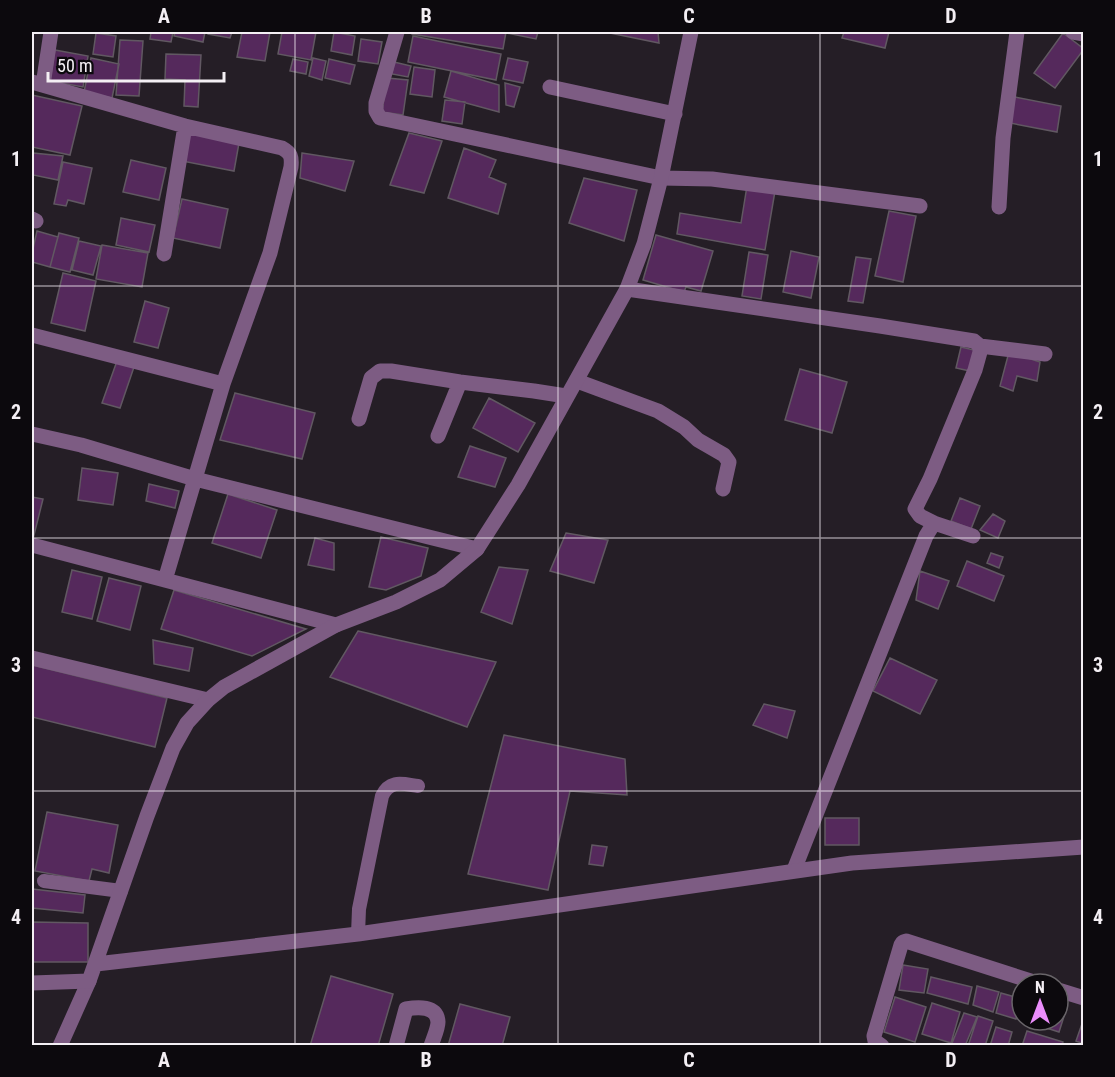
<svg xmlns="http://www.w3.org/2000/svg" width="1115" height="1077" font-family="'Roboto Condensed',sans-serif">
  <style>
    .building { fill: #55295c; stroke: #615862; stroke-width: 1.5 }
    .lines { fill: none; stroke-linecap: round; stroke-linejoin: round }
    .service { stroke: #7d5c83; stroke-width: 14 }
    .minor { stroke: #7d5c83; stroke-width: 15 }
    .tertiary { stroke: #7d5c83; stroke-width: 15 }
    .grid { fill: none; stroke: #f4eff4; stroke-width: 1.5; stroke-opacity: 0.55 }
    .neatline { fill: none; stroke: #f4eff4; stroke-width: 2 }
    .grid-label { font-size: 20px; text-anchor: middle; font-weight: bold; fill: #f4eff4 }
  </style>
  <rect width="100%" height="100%" fill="#251e26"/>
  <path class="building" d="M 151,32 L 173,32 L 171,42 L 150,39 Z
    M 175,32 L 205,32 L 203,42 L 174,36 Z
    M 208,32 L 232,32 L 230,38 L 208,34 Z
    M 242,32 L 270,32 L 265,61 L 237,57 Z
    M 282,32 L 316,32 L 311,60 L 278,54 Z
    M 334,32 L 355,36 L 352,55 L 331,51 Z
    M 412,32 L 506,32 L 503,49 L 412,34 Z
    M 502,32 L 538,32 L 536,39 Z
    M 605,32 L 658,32 L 659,43 Z
    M 844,32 L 889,32 L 885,48 L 842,38 Z
    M 96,33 L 116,36 L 113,57 L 93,54 Z
    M 1063,33 L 1084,49 L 1055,88 L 1034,73 Z
    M 413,36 L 501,54 L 496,80 L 408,62 Z
    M 361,39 L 382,42 L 378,64 L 358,61 Z
    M 120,40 L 143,41 L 139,96 L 116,95 Z
    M 55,50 L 88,56 L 83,87 L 50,81 Z
    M 166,54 L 201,55 L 198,107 L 184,106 L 185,80 L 165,79 Z
    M 91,58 L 119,64 L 112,98 L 84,92 Z
    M 313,58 L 326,61 L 322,80 L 309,76 Z
    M 508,58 L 528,62 L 523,83 L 503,79 Z
    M 293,59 L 308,62 L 306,74 L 290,71 Z
    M 329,59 L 355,65 L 350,84 L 325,78 Z
    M 394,62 L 411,66 L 408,77 L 392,74 Z
    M 414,67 L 435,70 L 432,97 L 410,94 Z
    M 451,71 L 499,85 L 499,112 L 444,97 Z
    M 387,78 L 408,80 L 403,115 L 382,112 Z
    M 505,83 L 520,87 L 514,107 L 506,105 Z
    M 32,95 L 82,106 L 70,155 L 32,147 Z
    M 1015,97 L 1061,106 L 1057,132 L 1010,123 Z
    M 445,100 L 465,102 L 462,124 L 442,121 Z
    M 188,132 L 239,143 L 234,171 L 182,161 Z
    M 409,133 L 442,141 L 424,193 L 390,185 Z
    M 464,148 L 496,160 L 489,177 L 506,184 L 498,214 L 448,198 Z
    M 33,153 L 63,156 L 58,180 L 33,175 Z
    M 302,153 L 354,161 L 345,191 L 300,178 Z
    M 131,160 L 166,168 L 159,200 L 123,192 Z
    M 63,162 L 92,168 L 84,204 L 68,200 L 66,206 L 54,204 Z
    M 584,178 L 637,190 L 624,241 L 569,223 Z
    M 747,186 L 775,191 L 765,250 L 677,234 L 680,213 L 741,223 Z
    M 182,199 L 228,209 L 220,248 L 173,238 Z
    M 889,211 L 916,216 L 903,282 L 875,276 Z
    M 121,218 L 155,225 L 149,252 L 116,245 Z
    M 37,231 L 58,237 L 50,267 L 32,262 L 32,253 Z
    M 59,233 L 79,238 L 70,272 L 50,267 Z
    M 656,235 L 713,251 L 701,291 L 686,287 L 684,292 L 643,280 Z
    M 79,241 L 101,246 L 93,275 L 72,270 Z
    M 102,245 L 148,253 L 142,287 L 96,279 Z
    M 791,251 L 819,257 L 811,298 L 783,292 Z
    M 749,252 L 768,255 L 761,299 L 742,296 Z
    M 856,257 L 871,259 L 863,303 L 848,301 Z
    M 63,273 L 96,281 L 85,331 L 51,323 Z
    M 145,301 L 169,308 L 158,348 L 134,342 Z
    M 961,347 L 974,350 L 970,371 L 956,368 Z
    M 1009,352 L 1040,362 L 1037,381 L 1017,376 L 1013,391 L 1000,386 Z
    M 117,361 L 134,367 L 120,408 L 102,403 Z
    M 800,369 L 847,382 L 832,433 L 785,420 Z
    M 235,393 L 315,413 L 302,459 L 220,440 Z
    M 489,398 L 535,423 L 518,452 L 473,428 Z
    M 470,446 L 506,458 L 495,487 L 458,477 Z
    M 82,468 L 118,473 L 113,505 L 78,500 Z
    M 149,484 L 179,491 L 175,508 L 146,501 Z
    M 228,494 L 277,510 L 261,558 L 212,543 Z
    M 32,497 L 43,499 L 33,539 L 32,538 Z
    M 960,498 L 980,506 L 971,529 L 951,521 Z
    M 993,514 L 1005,521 L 998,538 L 980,530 Z
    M 566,533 L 608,540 L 594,583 L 550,571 Z
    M 381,537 L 428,548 L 421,576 L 386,590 L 369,587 Z
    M 315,538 L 334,543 L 334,570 L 308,565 Z
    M 991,553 L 1003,557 L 999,568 L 987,563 Z
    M 967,561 L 1004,576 L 994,601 L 957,586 Z
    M 499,567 L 528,570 L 512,624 L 481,612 Z
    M 72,570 L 102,577 L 92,619 L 62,612 Z
    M 920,571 L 949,581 L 938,609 L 916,600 Z
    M 109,578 L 141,586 L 130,630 L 97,621 Z
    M 174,590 L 306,629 L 252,656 L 161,629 Z
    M 358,631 L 496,662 L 467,727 L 330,677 Z
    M 153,640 L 193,648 L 189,671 L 154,664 Z
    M 890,658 L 937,680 L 920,714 L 873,691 Z
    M 32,665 L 167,698 L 155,747 L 32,717 Z
    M 764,704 L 795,711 L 787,738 L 753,725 Z
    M 504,735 L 625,759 L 627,795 L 570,791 L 548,890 L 468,874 Z
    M 47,812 L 118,825 L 109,873 L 92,869 L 89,881 L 35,871 Z
    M 825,818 L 859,818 L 859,845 L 825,845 Z
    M 592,845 L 607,847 L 603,866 L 589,864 Z
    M 32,889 L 85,895 L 83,913 L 32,908 Z
    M 32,922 L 88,923 L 88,962 L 32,962 Z
    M 903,965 L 928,969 L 924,993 L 899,990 Z
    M 331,976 L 393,994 L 378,1046 L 310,1046 Z
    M 931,977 L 972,987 L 968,1004 L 927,993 Z
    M 977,986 L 999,992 L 993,1012 L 973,1005 Z
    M 1001,993 L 1022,999 L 1016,1019 L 996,1013 Z
    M 895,997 L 926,1007 L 915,1042 L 884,1032 Z
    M 932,1003 L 960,1012 L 951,1043 L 922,1034 Z
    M 460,1004 L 510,1017 L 502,1046 L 448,1046 Z
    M 1058,1008 L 1066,1010 L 1059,1032 L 1040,1026 L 1042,1020 L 1058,1020 Z
    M 964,1013 L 977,1017 L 965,1046 L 951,1046 Z
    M 978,1016 L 993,1021 L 985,1046 L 968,1046 Z
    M 1084,1018 L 1084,1044 L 1076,1041 Z
    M 996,1027 L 1012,1032 L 1008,1046 L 990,1046 Z
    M 1027,1031 L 1063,1042 L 1062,1046 L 1022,1046 Z"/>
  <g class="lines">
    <path class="service" d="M 44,881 L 121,891
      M 358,934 L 359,909 L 382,796 C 390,779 403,784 418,786"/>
    <path class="minor" d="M 397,32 L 376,103 L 376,111 L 380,118 L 661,178 L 712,179 L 920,206
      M 1073,32 L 1084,34
      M 32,82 L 185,126 L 282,148 C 291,153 292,157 291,167 L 270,253 L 223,384 L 165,580
      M 43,85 L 51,32
      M 550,87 L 675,114
      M 999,207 L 1003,138 L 1017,32
      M 32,219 L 36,221
      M 164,254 L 185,126
      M 627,289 L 880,326 L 974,341 L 980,346 L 980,352 L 975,370 L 930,479 L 915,509 L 920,516 L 934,523 L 926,536 L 794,870
      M 32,335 L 223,384
      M 980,346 L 1045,354
      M 577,381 L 658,411 L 684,427 L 698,440 L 724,455 L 729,462 L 723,489
      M 359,419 L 371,378 L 380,371 L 391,371 L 460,382 L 534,391 L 566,396
      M 32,434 L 81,445 L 195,479 L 477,549
      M 438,436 L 460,382
      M 934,523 L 973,536
      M 32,545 L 336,625
      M 32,658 L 208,700
      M 1058,990 L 1084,998
      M 60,1046 L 89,981
      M 396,1046 L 406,1009 C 417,1007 437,1005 438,1022 C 438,1029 433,1039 431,1046
      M 882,1046 L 875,1041 L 874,1036 L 901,945 L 903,942 L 906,941 L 1040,984"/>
    <path class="tertiary" d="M 96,964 L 358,934 L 852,863 L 1084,847
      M 32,983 L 89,981 L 147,816 L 173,748 L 187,723 L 208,700 L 224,687 L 336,625 L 396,602 L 440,580 L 477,549 L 518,485 L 627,289 L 644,244 L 661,178 L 691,32"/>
  </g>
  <path class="grid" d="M 295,32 L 295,1046M 558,32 L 558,1046M 820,32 L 820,1046M 32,286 L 1084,286M 32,538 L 1084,538M 32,791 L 1084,791"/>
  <rect width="1115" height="1077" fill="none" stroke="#0c090d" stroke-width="66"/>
  <g transform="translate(1040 1002)"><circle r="28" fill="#0c090d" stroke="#696569" stroke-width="1.5"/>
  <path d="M0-4.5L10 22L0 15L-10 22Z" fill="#eb8dfb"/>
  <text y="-9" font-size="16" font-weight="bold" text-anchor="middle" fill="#f4eff4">N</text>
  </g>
  <path d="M48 72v9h176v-9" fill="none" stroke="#f4eff4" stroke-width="3"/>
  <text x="57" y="72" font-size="18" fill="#f4eff4" stroke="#0c090d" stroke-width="4.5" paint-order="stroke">50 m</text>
  <rect x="33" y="33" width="1049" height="1011" class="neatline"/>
  <g class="grid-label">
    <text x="164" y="23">A</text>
    <text x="426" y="23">B</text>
    <text x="689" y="23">C</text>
    <text x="951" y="23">D</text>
    <text x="16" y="166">1</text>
    <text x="1098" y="166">1</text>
    <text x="16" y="419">2</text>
    <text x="1098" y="419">2</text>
    <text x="16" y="672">3</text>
    <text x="1098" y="672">3</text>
    <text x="16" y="924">4</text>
    <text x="1098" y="924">4</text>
    <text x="164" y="1067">A</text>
    <text x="426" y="1067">B</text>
    <text x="689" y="1067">C</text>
    <text x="951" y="1067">D</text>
  </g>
</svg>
